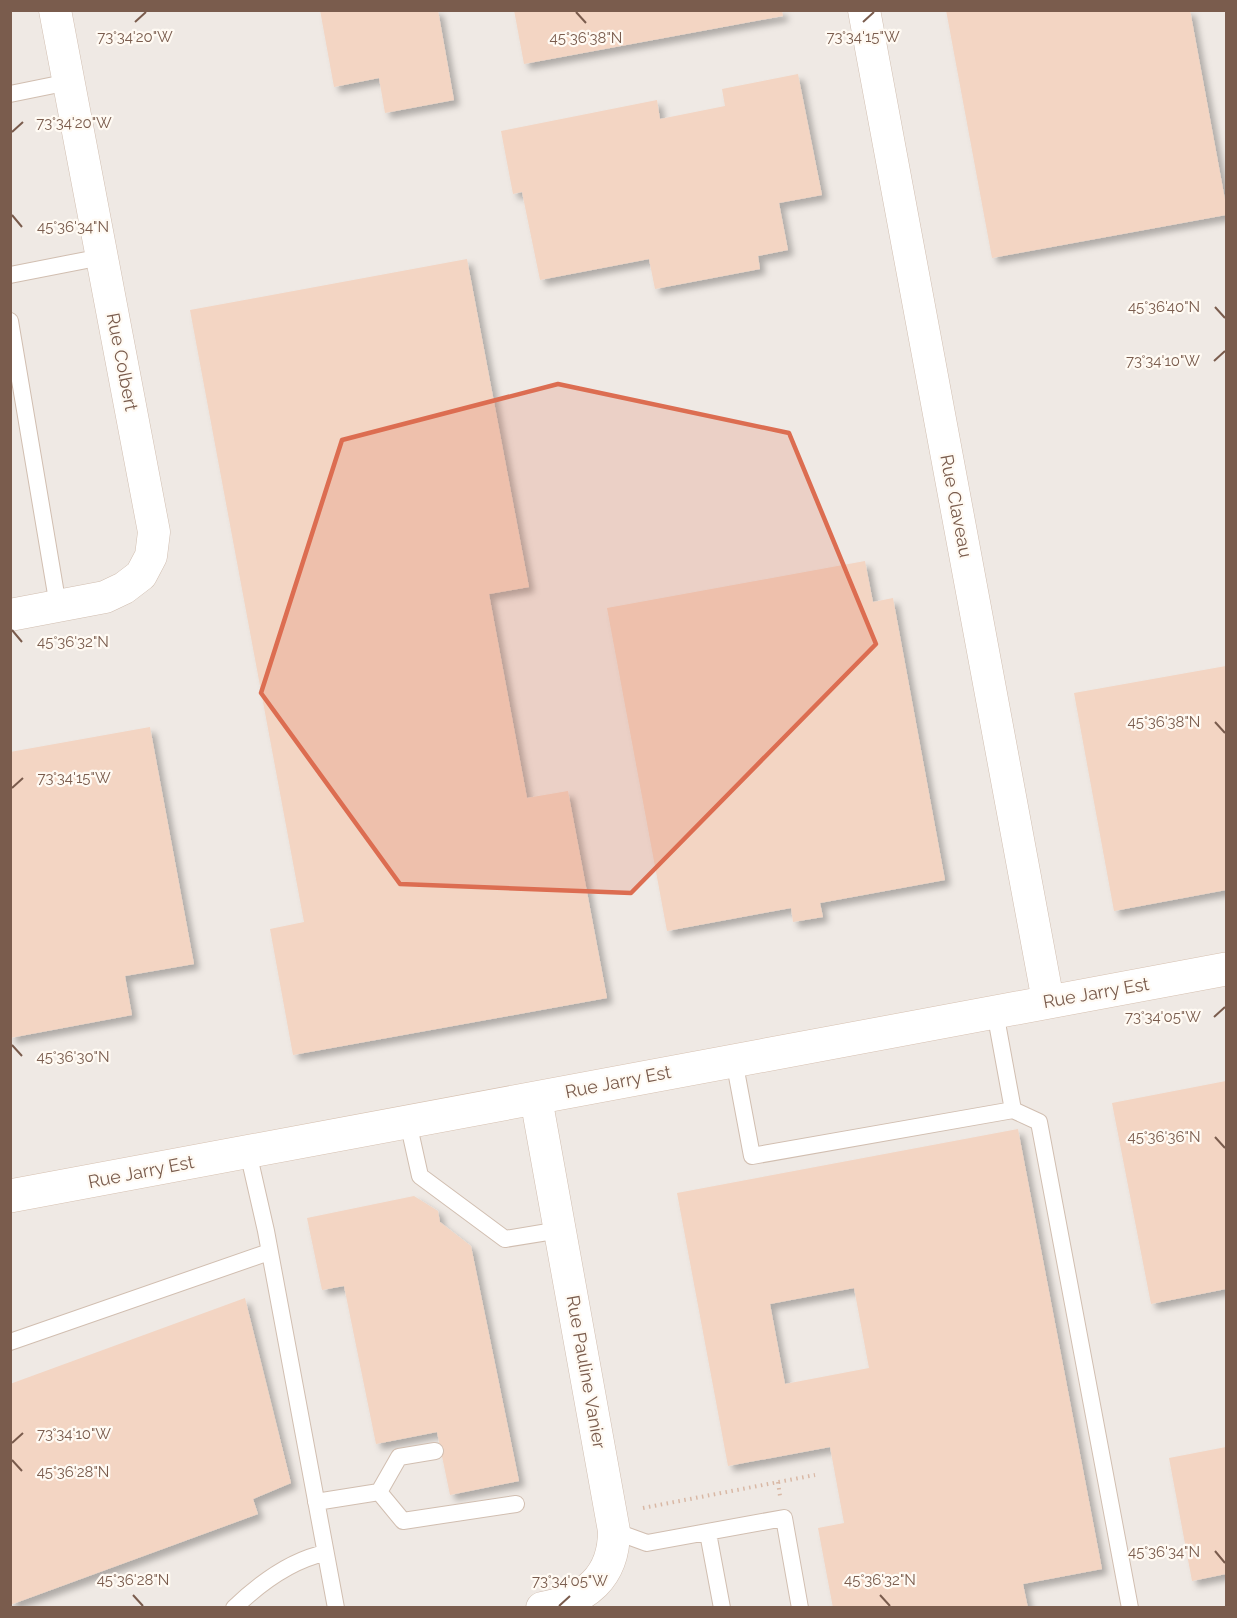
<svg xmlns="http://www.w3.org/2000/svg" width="1237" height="1618" font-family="Raleway,sans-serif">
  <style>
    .industrial { fill: #efe9e4 }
    .building { fill: #f3d5c3; fill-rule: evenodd; filter: url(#shadow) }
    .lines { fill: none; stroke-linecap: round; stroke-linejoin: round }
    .lane-casing { stroke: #d1beb0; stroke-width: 18 }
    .street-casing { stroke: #d1beb0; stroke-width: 33 }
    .secondary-casing { stroke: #d6c0b0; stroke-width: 34 }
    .path { stroke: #d9b8a5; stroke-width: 4; stroke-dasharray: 1.5 4.5; stroke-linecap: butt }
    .lane { stroke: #fff; stroke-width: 16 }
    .street { stroke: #fff; stroke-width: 32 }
    .secondary { stroke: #fff; stroke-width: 33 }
    .marked { fill: #dc6d51; fill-opacity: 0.2; stroke: #dc6d51; stroke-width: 4.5; stroke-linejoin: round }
    .ticks { fill: none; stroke: #7a5c4d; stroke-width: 2 }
    .labels { text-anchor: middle; stroke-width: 4.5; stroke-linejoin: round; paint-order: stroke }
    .street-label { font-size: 18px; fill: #7a5c4d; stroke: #fffaf3 }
    .ticks-label { font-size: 15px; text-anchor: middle; fill: #7a5c4d; stroke: #fffaf3; stroke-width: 4.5; stroke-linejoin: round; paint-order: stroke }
  </style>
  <defs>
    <filter id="shadow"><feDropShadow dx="5.5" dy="5.5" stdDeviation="3" flood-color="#0004"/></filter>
  </defs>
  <rect width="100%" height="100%" fill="#fdf6ec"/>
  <path class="industrial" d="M 11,11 L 1226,11 L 1226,1607 L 11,1607 Z"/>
  <path class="building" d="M 320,10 L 438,10 L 454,100 L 385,113 L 379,78 L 334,87 Z
    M 514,10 L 782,10 L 783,16 L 524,64 Z
    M 946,10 L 1190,10 L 1226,205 L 1226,215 L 992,258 Z
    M 798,74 L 822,195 L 779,203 L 788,250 L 758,256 L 760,269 L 655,289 L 649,259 L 540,280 L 522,192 L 513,194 L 501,131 L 657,100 L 660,119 L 725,106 L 722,89 Z
    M 467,259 L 529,587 L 489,594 L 527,798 L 568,791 L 607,998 L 293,1055 L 270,929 L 304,922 L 190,310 Z
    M 865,561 L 873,602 L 893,598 L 945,880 L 820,903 L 823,917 L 793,922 L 791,908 L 667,931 L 607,608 Z
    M 1226,666 L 1226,890 L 1114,911 L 1074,693 Z
    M 150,727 L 194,964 L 125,976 L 132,1015 L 10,1038 L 10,752 Z
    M 1226,1081 L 1226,1289 L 1151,1304 L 1112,1103 Z
    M 1018,1129 L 1102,1569 L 1023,1584 L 1028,1608 L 833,1608 L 818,1528 L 844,1523 L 830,1447 L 728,1466 L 677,1193 ZM 854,1288 L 869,1368 L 785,1384 L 770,1304 Z
    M 414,1196 L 438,1211 L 440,1222 L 471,1246 L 519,1481 L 450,1495 L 437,1432 L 376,1444 L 344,1286 L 322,1290 L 307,1218 Z
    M 245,1298 L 291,1483 L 253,1499 L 258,1514 L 10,1605 L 10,1384 Z
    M 1226,1447 L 1226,1574 L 1192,1581 L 1169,1458 Z"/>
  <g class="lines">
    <defs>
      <path id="lane" d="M 10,94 L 69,82
        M 10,275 L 102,257
        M 10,321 L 58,606
        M 734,1060 L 752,1156 L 1013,1110 L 995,1012
        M 1013,1110 L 1039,1122 L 1130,1608
        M 408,1122 L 420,1176 L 505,1239 L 560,1230
        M 248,1152 L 266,1231 L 336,1608
        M 10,1342 L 269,1252
        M 379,1492 L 399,1457 L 435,1451
        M 316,1502 L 379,1492 L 403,1521 L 516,1504
        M 614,1531 L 647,1543 L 784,1518 L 800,1608
        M 708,1533 L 722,1608
        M 234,1608 C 259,1584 292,1560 325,1553"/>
      <path id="street" d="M 864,10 L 1048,1001
        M 10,615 L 105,597 L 124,588 L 141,575 L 151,556 L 154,532 L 55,10
        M 536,1098 L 614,1531 C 614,1577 586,1600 542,1608"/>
      <path id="secondary" d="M 10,1196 L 1226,969"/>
    </defs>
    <use href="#lane" class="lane-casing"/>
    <use href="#street" class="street-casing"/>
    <use href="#secondary" class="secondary-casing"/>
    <path class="path" d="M 778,1482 L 780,1496
      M 643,1508 L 815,1475"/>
    <use href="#lane" class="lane"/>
    <use href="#street" class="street"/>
    <use href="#secondary" class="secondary"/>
  </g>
  <path class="marked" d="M 558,384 L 789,433 L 876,644 L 631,893 L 400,884 L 261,693 L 342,440 Z"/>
  <path class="ticks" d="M 576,12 L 586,23M 135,22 L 146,12M 863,22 L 874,12M 12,132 L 23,122M 12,215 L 22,227M 1215,307 L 1225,318M 1214,361 L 1225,351M 12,630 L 22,642M 1215,722 L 1225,733M 12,788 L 23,778M 1214,1017 L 1225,1007M 12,1045 L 22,1056M 1215,1137 L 1225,1148M 12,1443 L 23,1433M 12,1460 L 22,1471M 1215,1551 L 1225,1563M 133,1595 L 143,1606M 880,1595 L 890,1606M 559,1606 L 570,1596"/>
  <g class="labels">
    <g class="street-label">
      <text transform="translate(122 362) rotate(79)" y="6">Rue Colbert</text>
      <text transform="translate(956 506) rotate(79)" y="6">Rue Claveau</text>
      <text transform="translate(1096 993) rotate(-10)" y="6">Rue Jarry Est</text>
      <text transform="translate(618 1082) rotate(-11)" y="6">Rue Jarry Est</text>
      <text transform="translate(141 1172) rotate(-11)" y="6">Rue Jarry Est</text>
      <text transform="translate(586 1372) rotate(80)" y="6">Rue Pauline Vanier</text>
    </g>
  </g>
  <g class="ticks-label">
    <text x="135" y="42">73°34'20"W</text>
    <text x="863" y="42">73°34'15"W</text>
    <text x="586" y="43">45°36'38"N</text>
    <text x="74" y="128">73°34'20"W</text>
    <text x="73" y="232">45°36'34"N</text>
    <text x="1164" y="312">45°36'40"N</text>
    <text x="1163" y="366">73°34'10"W</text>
    <text x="73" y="647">45°36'32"N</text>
    <text x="1164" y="727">45°36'38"N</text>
    <text x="74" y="783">73°34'15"W</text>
    <text x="1163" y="1022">73°34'05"W</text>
    <text x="73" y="1062">45°36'30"N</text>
    <text x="1164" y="1142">45°36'36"N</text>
    <text x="74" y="1439">73°34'10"W</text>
    <text x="73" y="1477">45°36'28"N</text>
    <text x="1164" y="1557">45°36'34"N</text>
    <text x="133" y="1585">45°36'28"N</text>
    <text x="880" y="1585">45°36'32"N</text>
    <text x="570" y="1586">73°34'05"W</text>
  </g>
  <rect width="1237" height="1618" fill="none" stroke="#7a5c4d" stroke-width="24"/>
</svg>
